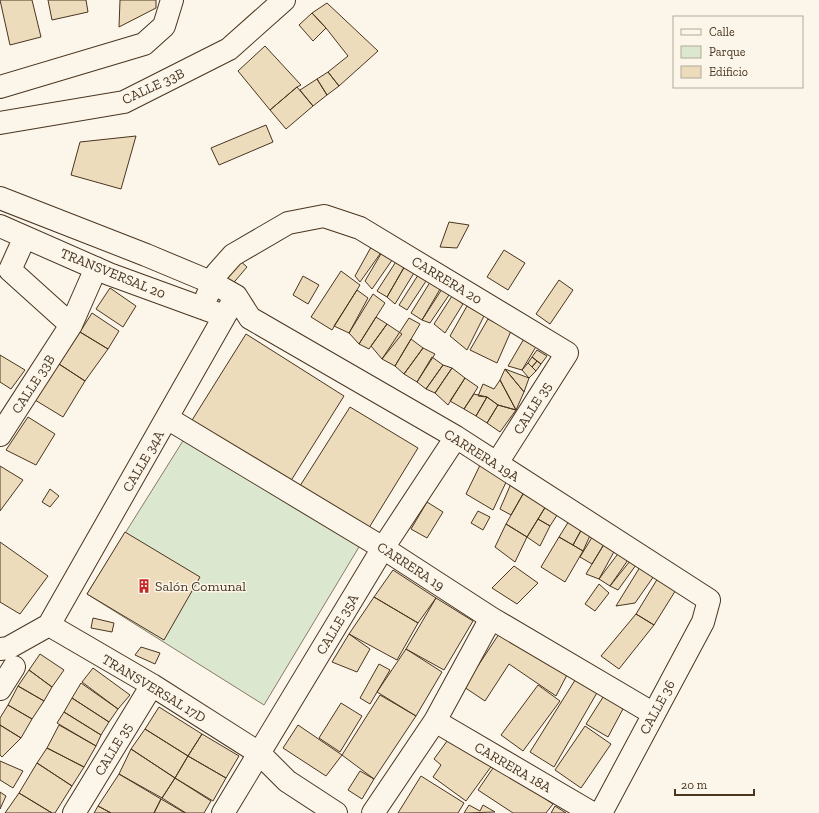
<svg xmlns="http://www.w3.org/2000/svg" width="819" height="813" font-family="'Zilla Slab',serif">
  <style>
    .green { fill: #dce7d0; stroke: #887966 }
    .building { fill: #ecdcbc; stroke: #4a3520 }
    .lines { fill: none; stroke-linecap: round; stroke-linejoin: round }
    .street-casing { stroke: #4a3520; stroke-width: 24 }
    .primary-casing { stroke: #4a3520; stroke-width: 24 }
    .street { stroke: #fbf6e9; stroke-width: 22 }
    .primary { stroke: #fbf6e9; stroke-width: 22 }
    .labels { text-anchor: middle; stroke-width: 3; stroke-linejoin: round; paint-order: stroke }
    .street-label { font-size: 14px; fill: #4a3520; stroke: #fbf6e9 }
    .poi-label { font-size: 14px; fill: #4a3520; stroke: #fbf6e9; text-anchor: start }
  </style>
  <rect width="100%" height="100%" fill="#fbf6e9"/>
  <path class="green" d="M 186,436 L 362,542 L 264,705 L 87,594 Z"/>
  <path class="building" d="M 0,0 L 32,0 L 41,37 L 10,45 Z
    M 48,0 L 86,0 L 88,12 L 52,20 Z
    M 120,0 L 156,0 L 156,8 L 119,27 Z
    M 327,3 L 378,51 L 339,86 L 328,72 L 348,56 L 326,28 L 312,13 Z
    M 312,13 L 326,28 L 313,41 L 299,25 Z
    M 265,46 L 301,85 L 297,87 L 270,110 L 238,71 Z
    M 328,72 L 339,86 L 327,95 L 317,79 Z
    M 317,79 L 327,95 L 313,106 L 300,90 Z
    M 297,87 L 313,106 L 286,129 L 270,110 Z
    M 266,125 L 273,142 L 219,165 L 211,148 Z
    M 136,136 L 121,189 L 71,175 L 80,142 Z
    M 449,222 L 469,225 L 457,248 L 440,247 Z
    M 375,240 L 385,247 L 360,282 L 355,276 Z
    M 385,247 L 397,253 L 372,289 L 365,281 Z
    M 504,250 L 525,263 L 508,290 L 487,277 Z
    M 399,257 L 406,264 L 387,297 L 377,291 Z
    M 238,259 L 247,267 L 230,287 L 221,279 Z
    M 406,264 L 417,268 L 395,304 L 387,297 Z
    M 341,271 L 360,285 L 332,330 L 311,317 Z
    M 420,272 L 428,278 L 407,310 L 399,305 Z
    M 303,276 L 319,285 L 308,304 L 293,295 Z
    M 432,279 L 443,284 L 422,320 L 411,313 Z
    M 559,280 L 573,290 L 550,324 L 536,314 Z
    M 110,288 L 136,306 L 123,327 L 96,309 Z
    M 442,289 L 449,295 L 430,323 L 422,320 Z
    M 357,290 L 368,298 L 349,333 L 334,326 Z
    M 373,294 L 385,303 L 359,344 L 349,333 Z
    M 452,296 L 463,304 L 445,333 L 434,324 Z
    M 467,306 L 484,316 L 467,350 L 450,336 Z
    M 92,313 L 119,331 L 108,349 L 80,332 Z
    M 376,317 L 387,324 L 369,349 L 359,344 Z
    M 409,318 L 420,324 L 395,366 L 382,359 Z
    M 488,319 L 511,331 L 497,363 L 470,350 Z
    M 387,324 L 402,334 L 382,359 L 371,346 Z
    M 80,332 L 108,349 L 85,381 L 59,364 Z
    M 246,334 L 344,396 L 287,487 L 189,425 Z
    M 525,337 L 537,345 L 522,370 L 508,366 Z
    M 411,339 L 423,348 L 404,374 L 395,366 Z
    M 423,348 L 435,354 L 417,382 L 404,374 Z
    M 537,350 L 547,356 L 541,364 L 532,357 Z
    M 0,355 L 25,370 L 11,389 L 0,382 Z
    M 432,357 L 443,365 L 426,389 L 417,382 Z
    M 532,357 L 537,361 L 532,367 L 528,363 Z
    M 537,361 L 541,364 L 536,371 L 532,367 Z
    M 528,363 L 536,371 L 529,378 L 522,370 Z
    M 59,364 L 85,381 L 63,417 L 35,400 Z
    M 443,365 L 452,368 L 435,393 L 426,389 Z
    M 452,368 L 465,378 L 448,405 L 435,393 Z
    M 505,369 L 529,378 L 524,392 Z
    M 505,369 L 524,392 L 516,410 L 500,380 Z
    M 465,378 L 478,387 L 464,409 L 450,401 Z
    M 500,380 L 516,410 L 498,405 L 487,397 L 478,396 L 483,384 L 494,389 Z
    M 474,394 L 487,397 L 476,416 L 464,409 Z
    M 487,397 L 498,405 L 487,423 L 476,416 Z
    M 498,405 L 516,410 L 500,432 L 487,423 Z
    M 350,407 L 418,448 L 367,531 L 298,489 Z
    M 28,417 L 55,434 L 36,465 L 6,450 Z
    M 483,459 L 508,478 L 493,510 L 466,494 Z
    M 0,466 L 23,480 L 0,511 Z
    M 513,479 L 527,487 L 511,515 L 500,509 Z
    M 527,487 L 549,501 L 527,537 L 506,524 Z
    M 50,489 L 59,496 L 50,507 L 42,502 Z
    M 549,501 L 561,509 L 550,526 L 538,519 Z
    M 427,502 L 443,512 L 427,538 L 411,529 Z
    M 478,511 L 490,517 L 483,530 L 471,523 Z
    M 572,516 L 584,525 L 573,545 L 559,537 Z
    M 538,519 L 550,526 L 540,546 L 527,537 Z
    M 506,524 L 527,537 L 515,562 L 495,547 Z
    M 584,525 L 593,529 L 583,551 L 573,545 Z
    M 125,532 L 200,577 L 164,640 L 87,594 Z
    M 594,534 L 606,541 L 592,564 L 580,557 Z
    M 559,537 L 583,551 L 565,582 L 541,567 Z
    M 606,541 L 616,548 L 599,579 L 586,574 Z
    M 0,542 L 48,576 L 20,614 L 0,602 Z
    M 620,551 L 630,557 L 610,586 L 599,579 Z
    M 630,561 L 636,565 L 618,590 L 610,586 Z
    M 514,566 L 538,583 L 517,604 L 492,588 Z
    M 640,567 L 654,576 L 635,603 L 616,606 Z
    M 393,570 L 436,598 L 418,623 L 374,597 Z
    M 661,573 L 679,585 L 654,625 L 636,614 Z
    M 599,584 L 609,593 L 595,611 L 585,604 Z
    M 374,597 L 418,623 L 397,660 L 349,634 Z
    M 436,598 L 473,621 L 444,670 L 406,649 Z
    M 636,614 L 654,625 L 619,669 L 601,656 Z
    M 93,618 L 114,623 L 112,632 L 91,628 Z
    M 349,634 L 370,649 L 357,672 L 332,662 Z
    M 499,634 L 568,673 L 556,696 L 509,664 L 485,701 L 464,687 Z
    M 141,647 L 160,653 L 155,664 L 135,655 Z
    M 406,649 L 442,672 L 416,716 L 377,692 Z
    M 40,654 L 64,670 L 52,687 L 29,670 Z
    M 379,664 L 390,670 L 370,704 L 360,698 Z
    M 93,668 L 130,695 L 118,709 L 82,682 Z
    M 29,670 L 52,687 L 44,701 L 18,686 Z
    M 577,677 L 598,691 L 554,767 L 530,752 Z
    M 81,683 L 118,709 L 109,722 L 72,698 Z
    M 538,685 L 560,701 L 523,751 L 501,735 Z
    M 18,686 L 44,701 L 32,719 L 8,705 Z
    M 605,694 L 623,709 L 608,737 L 586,724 Z
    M 380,695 L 416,716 L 374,779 L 342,755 Z
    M 72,698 L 109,722 L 101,735 L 64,712 Z
    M 341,703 L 362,716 L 340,752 L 319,738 Z
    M 8,705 L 32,719 L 21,738 L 0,725 L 0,718 Z
    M 159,707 L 202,734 L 188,756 L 145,729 Z
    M 64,712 L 101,735 L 96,746 L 57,723 Z
    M 0,725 L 21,738 L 2,757 L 0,755 Z
    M 59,725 L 96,746 L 84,767 L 47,748 Z
    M 298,725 L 342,755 L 326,776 L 283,748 Z
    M 585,726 L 611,744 L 581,788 L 555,770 Z
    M 145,729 L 188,756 L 175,778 L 131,749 Z
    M 202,734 L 239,756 L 226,778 L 188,756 Z
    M 450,737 L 493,764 L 466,801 L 433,777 L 441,765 L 434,759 Z
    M 47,748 L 84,767 L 72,786 L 37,763 Z
    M 131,749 L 175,778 L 162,798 L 119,774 Z
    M 188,756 L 226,778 L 213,801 L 175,778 Z
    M 0,761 L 23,771 L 13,788 L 0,780 Z
    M 37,763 L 72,786 L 55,813 L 52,813 L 19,793 Z
    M 495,765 L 553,804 L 546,813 L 513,813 L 478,790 Z
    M 360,771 L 374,779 L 362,799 L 348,790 Z
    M 119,774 L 161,799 L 154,813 L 111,813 L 98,806 Z
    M 421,776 L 464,803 L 458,813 L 398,813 Z
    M 175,778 L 211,801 L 204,813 L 186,813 L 162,798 Z
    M 0,792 L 6,796 L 0,809 Z
    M 19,793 L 52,813 L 5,813 Z
    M 161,799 L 185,813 L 154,813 Z
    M 469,805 L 480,811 L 483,805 L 495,812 L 464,813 Z
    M 98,806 L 111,813 L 94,813 Z
    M 555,806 L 566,813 L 551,813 Z"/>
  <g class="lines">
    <defs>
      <path id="street" d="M 0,87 L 144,44 L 164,26 L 172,0
        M 0,198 L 146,255 L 213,283 L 236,296 L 250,318 L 456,437 L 709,600 L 703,622 L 601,813
        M 0,226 L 109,274 L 216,313
        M 10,270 L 71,325
        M 10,270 L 25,237
        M 202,308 L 217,273 L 233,255 L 288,223 L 324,216 L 360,228 L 567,353 L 497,463
        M 167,418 L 383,548 L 491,618 L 654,714
        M 0,435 L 71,325 L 96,268
        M 49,625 L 236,296
        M 49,625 L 152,685 L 259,753 L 287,781 L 336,813
        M 0,649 L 8,648 L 49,625
        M 0,689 L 14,667
        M 435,721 L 592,813
        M 74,813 L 152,685
        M 223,813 L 383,548 L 456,437
        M 373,813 L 435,721 L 491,618"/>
      <path id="primary" d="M 0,123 L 124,102 L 229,49 L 284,0"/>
    </defs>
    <use href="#street" class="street-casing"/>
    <use href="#primary" class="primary-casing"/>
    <use href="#street" class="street"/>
    <use href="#primary" class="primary"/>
  </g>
  <defs>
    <symbol id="building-bare" viewBox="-9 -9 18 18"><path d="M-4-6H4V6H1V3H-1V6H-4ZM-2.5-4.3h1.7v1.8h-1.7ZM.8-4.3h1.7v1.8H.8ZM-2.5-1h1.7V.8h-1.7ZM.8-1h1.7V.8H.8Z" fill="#c62828" stroke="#fbf6e9" stroke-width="2.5" paint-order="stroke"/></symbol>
  </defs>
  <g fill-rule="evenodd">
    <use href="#building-bare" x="134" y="576" width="20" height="20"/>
  </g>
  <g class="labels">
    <g class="street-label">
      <text transform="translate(153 86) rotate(-25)" y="5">CALLE 33B</text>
      <text transform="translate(113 273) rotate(22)" y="5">TRANSVERSAL 20</text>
      <text transform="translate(447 280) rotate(31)" y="5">CARRERA 20</text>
      <text transform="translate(33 384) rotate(-57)" y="5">CALLE 33B</text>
      <text transform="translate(532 408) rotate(-58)" y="5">CALLE 35</text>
      <text transform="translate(482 455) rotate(32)" y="5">CARRERA 19A</text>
      <text transform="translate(143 461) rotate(-60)" y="5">CALLE 34A</text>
      <text transform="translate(411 566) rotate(33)" y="5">CARRERA 19</text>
      <text transform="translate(337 624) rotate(-59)" y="5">CALLE 35A</text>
      <text transform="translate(154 688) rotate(31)" y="5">TRANSVERSAL 17D</text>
      <text transform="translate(657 707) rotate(-62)" y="5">CALLE 36</text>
      <text transform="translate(113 749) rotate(-59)" y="5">CALLE 35</text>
      <text transform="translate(513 767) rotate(30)" y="5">CARRERA 18A</text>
    </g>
    <g class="poi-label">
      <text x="155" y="591">Salón Comunal</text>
    </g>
  </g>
  <rect x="673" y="16" width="130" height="72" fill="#fbf6e9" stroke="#b4a999"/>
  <rect x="681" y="29" width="20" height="6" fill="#fbf6e9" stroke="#b4a999"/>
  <text x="709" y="36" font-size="12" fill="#4a3520">Calle</text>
  <rect x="681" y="46" width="20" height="12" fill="#dce7d0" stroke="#b4a999"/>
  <text x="709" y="56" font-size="12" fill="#4a3520">Parque</text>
  <rect x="681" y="66" width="20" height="12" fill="#ecdcbc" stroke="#b4a999"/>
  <text x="709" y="76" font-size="12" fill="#4a3520">Edificio</text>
  <path d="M675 789v6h79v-6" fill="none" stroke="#4a3520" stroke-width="2"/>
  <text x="681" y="789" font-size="12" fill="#4a3520" stroke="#fbf6e9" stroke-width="3" paint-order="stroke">20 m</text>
</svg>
